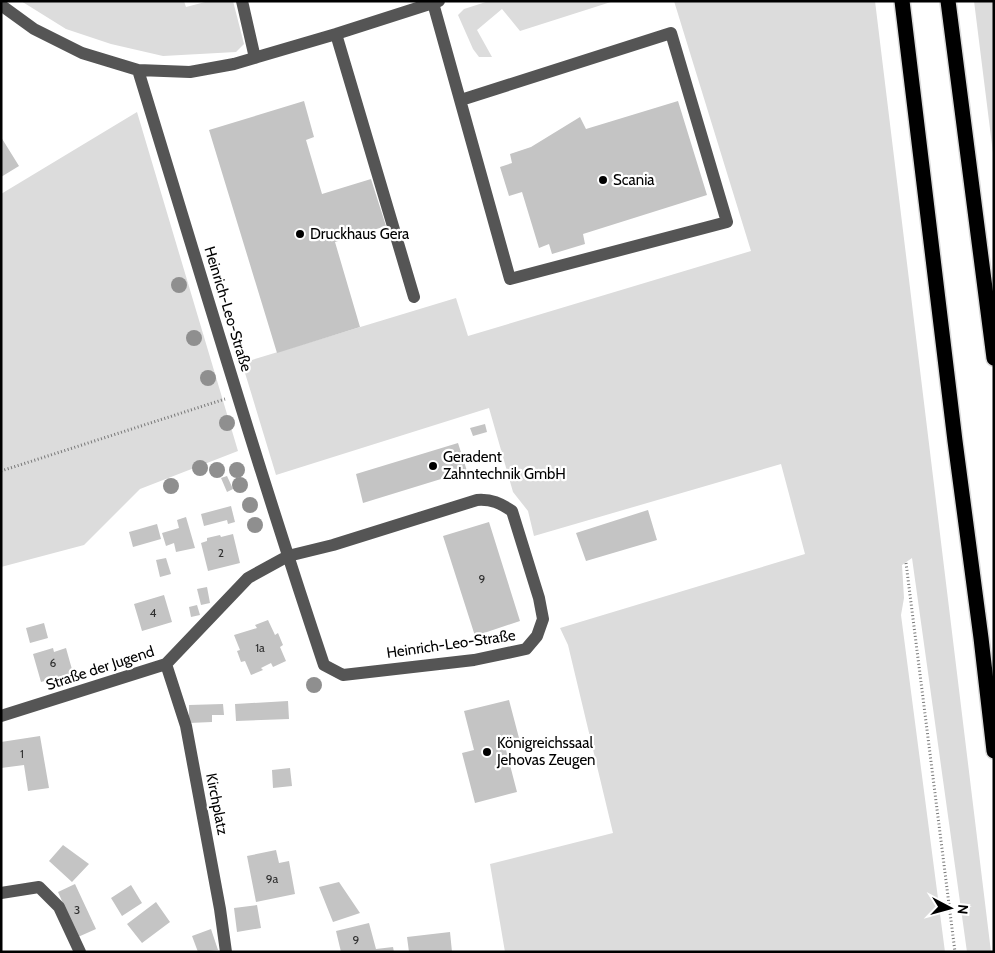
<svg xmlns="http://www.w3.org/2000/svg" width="995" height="953" font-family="Cabin,sans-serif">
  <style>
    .green { fill: #dcdcdc }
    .building { fill: #c4c4c4 }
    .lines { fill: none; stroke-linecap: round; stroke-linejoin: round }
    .highway-casing { stroke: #dbdbdb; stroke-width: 18 }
    .path { stroke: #777; stroke-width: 3; stroke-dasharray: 1 2.5; stroke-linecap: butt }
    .minor { stroke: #555; stroke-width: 12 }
    .highway { stroke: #000; stroke-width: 15 }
    .tree { fill: #8f8f8f }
    .poi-dot { fill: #000; stroke: #fff; stroke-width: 2 }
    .labels { text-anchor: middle; stroke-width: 4.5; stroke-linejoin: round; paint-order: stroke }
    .number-label { font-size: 12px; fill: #313131 }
    .poi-label { font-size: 15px; fill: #000; stroke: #fff; text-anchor: start }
    .street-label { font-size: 15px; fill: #000; stroke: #fff }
  </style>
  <rect width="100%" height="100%" fill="#fff"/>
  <path class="green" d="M 21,1 L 184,1 L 186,7 L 209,1 L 233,1 L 244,44 L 236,52 L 163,56 L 111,44 L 66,29 Z
    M 489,1 L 614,1 L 520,31 L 502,9 L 477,30 L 492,57 L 479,57 L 473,49 L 458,15 L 464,9 Z
    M 674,1 L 875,1 L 991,952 L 967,952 L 912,558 L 902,565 L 904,598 L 901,615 L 945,952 L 505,952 L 490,864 L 613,833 L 568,645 L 560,628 L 805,554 L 781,464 L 534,536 L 528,511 L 513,492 L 489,408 L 276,475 L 242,363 L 456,298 L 468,336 L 751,251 Z
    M 974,1 L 994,1 L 994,161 Z
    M 137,112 L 238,451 L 140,489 L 84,545 L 1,567 L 1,194 Z"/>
  <path class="building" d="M 304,101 L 314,137 L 306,140 L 322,194 L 371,179 L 386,226 L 335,242 L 360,327 L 277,353 L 209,130 Z
    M 678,101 L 707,195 L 583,234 L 585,244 L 552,254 L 549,244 L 539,248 L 522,192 L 509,196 L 500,167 L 512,163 L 510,154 L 531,147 L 580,117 L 586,129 Z
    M 1,137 L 19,166 L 1,177 Z
    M 485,424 L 487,432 L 473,436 L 470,428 Z
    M 458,443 L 467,471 L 363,503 L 356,474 Z
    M 227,476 L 233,489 L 227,492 L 221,478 Z
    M 231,506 L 235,522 L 228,524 L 227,520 L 204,526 L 201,514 Z
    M 648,510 L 657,540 L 586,561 L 576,533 Z
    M 186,517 L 195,548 L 176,552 L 174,543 L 166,546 L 162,533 L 179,528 L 177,520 Z
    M 489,522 L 520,621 L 475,636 L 443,536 Z
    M 157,524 L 161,539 L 133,547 L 129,532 Z
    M 233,534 L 240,563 L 208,571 L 201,543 L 207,541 L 207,538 L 220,535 L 221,537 Z
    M 166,558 L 171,574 L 160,577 L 156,560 Z
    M 207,587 L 210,603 L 201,605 L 197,589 Z
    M 164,595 L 172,622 L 142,631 L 134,604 Z
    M 197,605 L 200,615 L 191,617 L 189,607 Z
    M 268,620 L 275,635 L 278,633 L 283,645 L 280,647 L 286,661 L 273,667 L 271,663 L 261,668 L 263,670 L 251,675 L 245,661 L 241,662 L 237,651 L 240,650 L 234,635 L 257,628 L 255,625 Z
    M 44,623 L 48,638 L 30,643 L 26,628 Z
    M 53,648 L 54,652 L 66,648 L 73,673 L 41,682 L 33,654 Z
    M 509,700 L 519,738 L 504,742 L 517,792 L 475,803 L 462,753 L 474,750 L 464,711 Z
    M 288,701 L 289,719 L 236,721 L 235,704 Z
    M 223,704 L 224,715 L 212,715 L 212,722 L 189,723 L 189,705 Z
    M 40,736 L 49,788 L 28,791 L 24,765 L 1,768 L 1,742 Z
    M 290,768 L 292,786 L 273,788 L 272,770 Z
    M 63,845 L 89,864 L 72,882 L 49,861 Z
    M 276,850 L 279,863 L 289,861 L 295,894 L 256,902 L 247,856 Z
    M 339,882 L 360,913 L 333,922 L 319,887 Z
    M 75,884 L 96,929 L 78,937 L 58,892 Z
    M 131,885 L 142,903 L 122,916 L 111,898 Z
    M 156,902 L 170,922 L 142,943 L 127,924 Z
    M 257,905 L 261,928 L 237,932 L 234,908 Z
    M 369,923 L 376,949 L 393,947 L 394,952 L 341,952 L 336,931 Z
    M 211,929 L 218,950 L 198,952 L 192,936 Z
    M 450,932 L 452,952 L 409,952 L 407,937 Z"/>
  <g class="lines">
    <defs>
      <path id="highway" d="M 902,1 L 955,441 L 981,638 L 994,751
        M 948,1 L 994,358"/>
    </defs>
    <use href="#highway" class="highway-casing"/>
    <path class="path" d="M 1,471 L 225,399
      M 906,563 L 955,952"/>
    <path class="minor" d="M 242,1 L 255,58
      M 433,3 L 510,279 L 727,222 L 671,33 L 461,100
      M 1,5 L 34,29 L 82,53 L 138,70 L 190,72 L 234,64 L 336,34 L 439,1
      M 336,34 L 414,297
      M 166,664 L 186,726 L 220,909 L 226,952
      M 1,716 L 166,664 L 248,578 L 288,556 L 333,545 L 477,500 C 492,499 500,503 512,511 L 539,598 L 543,619 L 537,636 L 526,649 L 474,660 L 343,675 L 324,665 C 258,468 199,269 138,70
      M 1,893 L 39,887 L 59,907 L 80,952"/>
    <use href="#highway" class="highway"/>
  </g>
  <g class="tree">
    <circle cx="179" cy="285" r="8"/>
    <circle cx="194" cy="338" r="8"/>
    <circle cx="208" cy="378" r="8"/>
    <circle cx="227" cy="423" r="8"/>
    <circle cx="200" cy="468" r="8"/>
    <circle cx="217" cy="470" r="8"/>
    <circle cx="237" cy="470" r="8"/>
    <circle cx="240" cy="485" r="8"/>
    <circle cx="171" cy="486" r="8"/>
    <circle cx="250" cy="505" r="8"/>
    <circle cx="255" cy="525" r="8"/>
    <circle cx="314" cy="685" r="8"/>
  </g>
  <g class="poi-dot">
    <circle cx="603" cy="180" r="5"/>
    <circle cx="300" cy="234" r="5"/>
    <circle cx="433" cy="466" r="5"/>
    <circle cx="487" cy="752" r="5"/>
  </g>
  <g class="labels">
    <g class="number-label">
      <text x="221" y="557">2</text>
      <text x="482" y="583">9</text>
      <text x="153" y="617">4</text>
      <text x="260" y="652">1a</text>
      <text x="53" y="667">6</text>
      <text x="22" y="758">1</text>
      <text x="272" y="883">9a</text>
      <text x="77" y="914">3</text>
      <text x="356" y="944">9</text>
    </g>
    <g class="poi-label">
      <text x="613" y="185">Scania</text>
      <text x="310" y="239">Druckhaus Gera</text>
      <text x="443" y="462">Geradent<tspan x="443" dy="17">Zahntechnik GmbH</tspan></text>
      <text x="497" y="748">Königreichssaal<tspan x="497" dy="17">Jehovas Zeugen</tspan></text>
    </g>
    <g class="street-label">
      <text transform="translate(228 309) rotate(73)" y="5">Heinrich-Leo-Straße</text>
      <text transform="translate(451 644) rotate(-8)" y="5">Heinrich-Leo-Straße</text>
      <text transform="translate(100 668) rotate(-18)" y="5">Straße der Jugend</text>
      <text transform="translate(217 804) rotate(79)" y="5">Kirchplatz</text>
    </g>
  </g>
  <rect width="995" height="953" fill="none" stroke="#000000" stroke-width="5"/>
  <g transform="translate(950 908) rotate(96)" stroke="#ffffff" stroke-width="4" paint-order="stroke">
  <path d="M0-4L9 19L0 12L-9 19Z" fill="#000000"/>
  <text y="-8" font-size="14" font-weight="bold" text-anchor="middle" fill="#000000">N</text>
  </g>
</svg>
